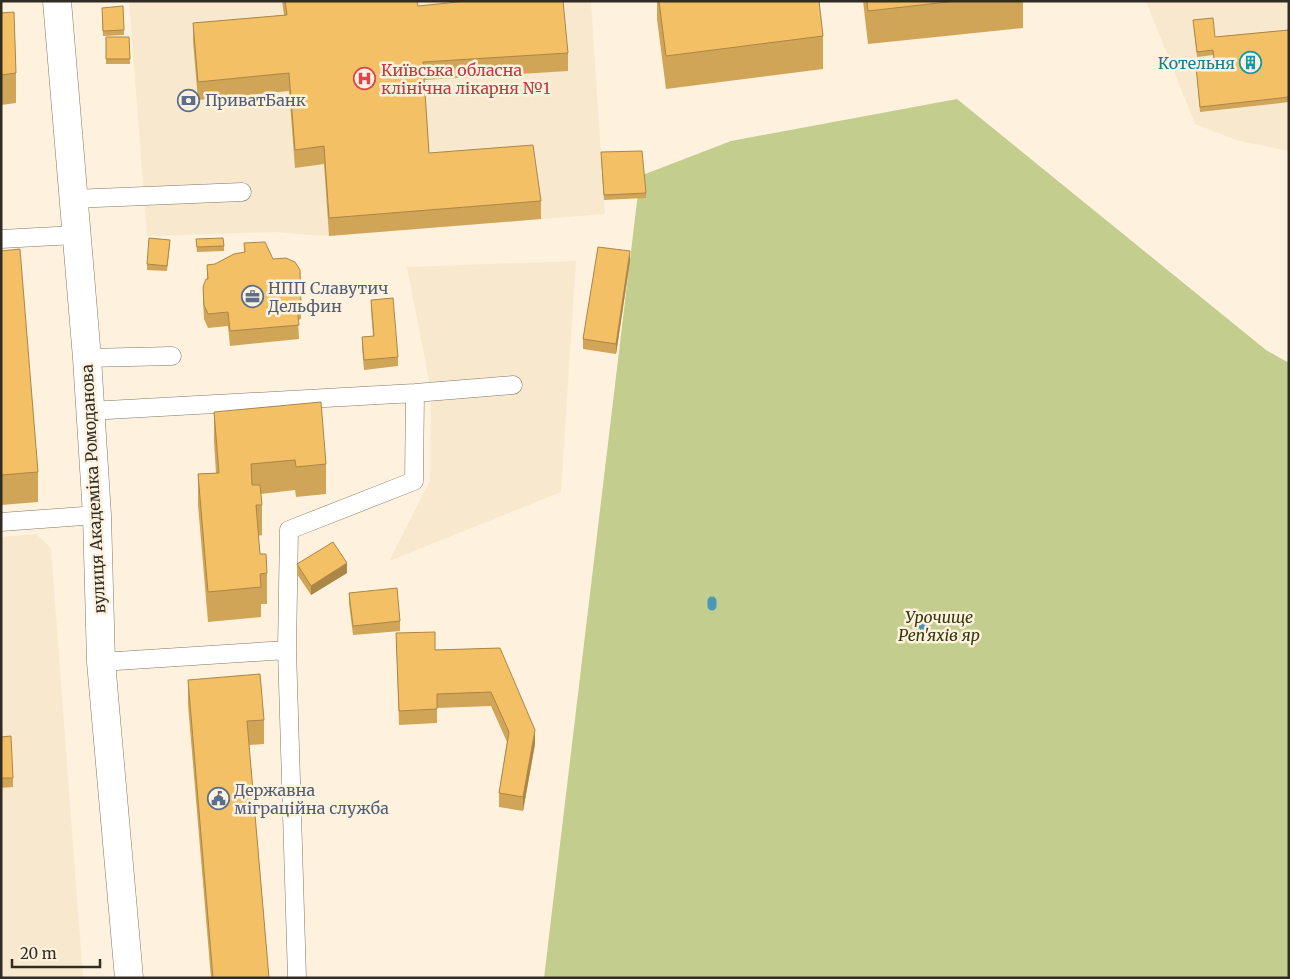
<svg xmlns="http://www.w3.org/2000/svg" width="1290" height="979" font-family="Merriweather,serif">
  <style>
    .built { fill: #f8e8cd }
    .green { fill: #c3cd8e }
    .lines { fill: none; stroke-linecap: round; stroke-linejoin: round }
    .stream { stroke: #4899b7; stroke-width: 9 }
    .service-casing { stroke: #807664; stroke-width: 19 }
    .minor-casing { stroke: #807664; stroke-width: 29 }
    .service { stroke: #fff; stroke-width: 18 }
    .minor { stroke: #fff; stroke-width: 28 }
    .wall { fill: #d1a558 }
    .shaded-wall { fill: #aa8647 }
    .building { fill: #f3c066; stroke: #aa8647 }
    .labels { text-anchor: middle; stroke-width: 5; stroke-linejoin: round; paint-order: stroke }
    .culture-label { font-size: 16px; fill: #0d838f; stroke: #fef2de; text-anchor: end }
    .health-label { font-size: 16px; fill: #be3a42; stroke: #fef2de; text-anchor: start }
    .service-label { font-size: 16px; fill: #4e5e75; stroke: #fef2de; text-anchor: start }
    .street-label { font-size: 16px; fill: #302c24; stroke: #fef2de }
    .park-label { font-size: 16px; font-style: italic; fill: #32370e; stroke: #fef2de }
  </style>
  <rect width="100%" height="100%" fill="#fef2de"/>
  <path class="built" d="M 129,1 L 591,1 L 605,214 L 329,236 L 274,232 L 147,236 Z
    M 1146,1 L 1289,1 L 1289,151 L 1239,141 L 1195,124 Z
    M 576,261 L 561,492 L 389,561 L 430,481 L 431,391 L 407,267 Z
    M 36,534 L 51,548 L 83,978 L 1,978 L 1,537 Z"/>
  <path class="green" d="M 957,99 L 1266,350 L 1289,363 L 1289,978 L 544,978 L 640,176 L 731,141 Z"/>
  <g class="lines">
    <path class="stream" d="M 712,601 L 712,606
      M 923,625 L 925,630"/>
    <defs>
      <path id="service" d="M 72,199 L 242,192
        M 1,239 L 75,235
        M 87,358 L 172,356
        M 89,411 L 415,393 L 513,385
        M 1,522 L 97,515
        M 101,662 L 287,650
        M 297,978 L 287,650 L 289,530 L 414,481 L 415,393"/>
      <path id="minor" d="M 57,1 L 87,358 L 97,515 L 101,662 L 129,978"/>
    </defs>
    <use href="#service" class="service-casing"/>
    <use href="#minor" class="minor-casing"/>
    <use href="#service" class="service"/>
    <use href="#minor" class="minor"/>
  </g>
  <path class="wall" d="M 282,1 L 417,1 L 418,6 L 568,53 L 568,71 L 424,80 L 429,153 L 541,201 L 541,219 L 329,236 L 324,164 L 295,168 L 289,91 L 198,100 L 193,41 L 193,23 L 284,15 Z
    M 657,1 L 819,1 L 823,36 L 823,69 L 666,89 L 657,19 Z
    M 863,1 L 1023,1 L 1023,28 L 868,44 Z
    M 1,13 L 16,73 L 16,103 L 1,105 Z
    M 102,13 L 124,30 L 124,35 L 103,36 Z
    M 1193,20 L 1215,37 L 1289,30 L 1289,102 L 1200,112 L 1196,66 L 1214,64 L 1213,55 L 1197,57 Z
    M 106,37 L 129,37 L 130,64 L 106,64 Z
    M 601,157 L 646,193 L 646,198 L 604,200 Z
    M 196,239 L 224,246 L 224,251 L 197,252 Z
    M 244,243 L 273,259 L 301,305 L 301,319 L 298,320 L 299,339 L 230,346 L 228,326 L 208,328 L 204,319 L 203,301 L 203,287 L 207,279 L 207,265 L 215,264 L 244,252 Z
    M 170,244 L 167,271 L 147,270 L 147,264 Z
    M 1,251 L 38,472 L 38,502 L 1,505 Z
    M 630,261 L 616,354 L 583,349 L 583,339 Z
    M 371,300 L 398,357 L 398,366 L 364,370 L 362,347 L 362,337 L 373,336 L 371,310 Z
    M 214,412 L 326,464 L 326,494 L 296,497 L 295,490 L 261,494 L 262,505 L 262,535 L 258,536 L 260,554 L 267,573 L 267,604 L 261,604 L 261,617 L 208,622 L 198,505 L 198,474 L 216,473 L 214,442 Z
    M 297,564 L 347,573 L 311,595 L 297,574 Z
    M 349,593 L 400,621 L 400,631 L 353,635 L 349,603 Z
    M 396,633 L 435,650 L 500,648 L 535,744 L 523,811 L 499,807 L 499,793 L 507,742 L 491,706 L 437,708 L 437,723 L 399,725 Z
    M 188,680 L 264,720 L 264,744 L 249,745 L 269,978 L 211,978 L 188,705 Z
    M 1,737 L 13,778 L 13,787 L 1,788 Z"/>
  <path class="shaded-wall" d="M 630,251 L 630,261 L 616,354 L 616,344 Z
    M 347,563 L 347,573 L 311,595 L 311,586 Z
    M 535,730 L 535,744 L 523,811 L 523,797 Z"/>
  <path class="building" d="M 285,1 L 417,1 L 418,6 L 468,1 L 563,1 L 568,53 L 423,62 L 429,153 L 533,145 L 541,201 L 329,218 L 324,146 L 295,150 L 289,73 L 198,82 L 193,23 L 287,15 Z
    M 659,1 L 819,1 L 823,36 L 666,56 Z
    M 867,1 L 956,1 L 868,11 Z
    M 123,6 L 124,30 L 103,31 L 102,8 Z
    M 14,12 L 16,73 L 1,75 L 1,13 Z
    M 1213,18 L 1215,37 L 1289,30 L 1289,97 L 1200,107 L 1196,66 L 1215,64 L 1213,50 L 1197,52 L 1193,20 Z
    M 106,37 L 129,37 L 130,59 L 106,59 Z
    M 642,151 L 646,193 L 604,195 L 601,152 Z
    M 149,238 L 170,240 L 167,266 L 147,264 Z
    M 223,238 L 224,246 L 197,247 L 196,239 Z
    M 265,242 L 273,259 L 286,258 L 295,262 L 300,270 L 301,305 L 297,305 L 299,325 L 230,331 L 228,312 L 208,314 L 204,305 L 203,287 L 206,279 L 208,279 L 207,265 L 215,264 L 234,254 L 245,252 L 244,243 Z
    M 598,247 L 630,251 L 616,344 L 583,339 Z
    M 20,249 L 38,472 L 1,475 L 1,251 Z
    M 393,298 L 398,357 L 364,360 L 362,337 L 374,336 L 371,300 Z
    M 321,402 L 326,464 L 296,467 L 295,460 L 251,464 L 252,485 L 260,485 L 262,505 L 256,505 L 260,554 L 266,554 L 267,573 L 260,574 L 261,587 L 208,592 L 198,474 L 219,473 L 214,412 Z
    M 333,542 L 347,563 L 311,586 L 297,564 Z
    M 397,588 L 400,621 L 353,626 L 349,593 Z
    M 435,632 L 435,650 L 500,648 L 535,730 L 523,797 L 499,793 L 509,732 L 491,692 L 437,694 L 437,709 L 399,711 L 396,633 Z
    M 260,674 L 264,720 L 247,721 L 269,978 L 213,978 L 188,680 Z
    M 11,736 L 13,778 L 1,778 L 1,737 Z"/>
  <defs>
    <symbol id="building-ring" viewBox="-11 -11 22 22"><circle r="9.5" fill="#fef2de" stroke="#0f9aa8" stroke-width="1.5"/><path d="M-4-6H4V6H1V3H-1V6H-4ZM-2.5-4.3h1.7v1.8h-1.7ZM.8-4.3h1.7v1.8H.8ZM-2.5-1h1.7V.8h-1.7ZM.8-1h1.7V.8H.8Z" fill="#0f9aa8"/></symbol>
    <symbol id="hospital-ring" viewBox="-11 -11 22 22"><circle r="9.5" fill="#fef2de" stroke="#e0444e" stroke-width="1.5"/><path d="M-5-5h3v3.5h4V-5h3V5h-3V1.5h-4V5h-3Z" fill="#e0444e"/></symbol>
    <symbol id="bank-ring" viewBox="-11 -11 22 22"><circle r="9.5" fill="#fef2de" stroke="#5c6f8a" stroke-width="1.5"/><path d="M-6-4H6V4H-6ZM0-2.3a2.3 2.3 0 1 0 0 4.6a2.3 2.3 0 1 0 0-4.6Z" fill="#5c6f8a"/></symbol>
    <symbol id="office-ring" viewBox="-11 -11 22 22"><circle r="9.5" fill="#fef2de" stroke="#5c6f8a" stroke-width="1.5"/><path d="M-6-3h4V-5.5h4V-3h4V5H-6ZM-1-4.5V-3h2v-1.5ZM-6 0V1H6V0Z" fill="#5c6f8a"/></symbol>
    <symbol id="civic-ring" viewBox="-11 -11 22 22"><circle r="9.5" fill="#fef2de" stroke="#5c6f8a" stroke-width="1.5"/><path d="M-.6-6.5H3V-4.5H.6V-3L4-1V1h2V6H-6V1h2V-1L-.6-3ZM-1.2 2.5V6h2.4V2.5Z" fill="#5c6f8a"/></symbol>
  </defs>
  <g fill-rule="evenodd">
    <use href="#building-ring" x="1238" y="50" width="25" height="25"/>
    <use href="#hospital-ring" x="352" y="66" width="25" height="25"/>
    <use href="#bank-ring" x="176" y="88" width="25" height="25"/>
    <use href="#office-ring" x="240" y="284" width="25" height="25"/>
    <use href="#civic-ring" x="206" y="786" width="25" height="25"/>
  </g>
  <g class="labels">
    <g class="culture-label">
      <text x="1235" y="69">Котельня</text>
    </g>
    <g class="health-label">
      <text x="381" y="76">Київська обласна<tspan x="381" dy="18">клінічна лікарня №1</tspan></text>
    </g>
    <g class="service-label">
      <text x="205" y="106">ПриватБанк</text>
      <text x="268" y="294">НПП Славутич<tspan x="268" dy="18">Дельфин</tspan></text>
      <text x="234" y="796">Державна<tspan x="234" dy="18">міграційна служба</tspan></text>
    </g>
    <g class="street-label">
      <text transform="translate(93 489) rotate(-93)" y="6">вулиця Академіка Ромоданова</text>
    </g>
    <g class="park-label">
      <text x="939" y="623">Урочище<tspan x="939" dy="18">Реп'яхів яр</tspan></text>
    </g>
  </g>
  <rect width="1290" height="979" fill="none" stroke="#302c24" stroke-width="5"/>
  <path d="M12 959v8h88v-8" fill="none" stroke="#302c24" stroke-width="2.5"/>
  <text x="20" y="959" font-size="15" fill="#302c24" stroke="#fef2de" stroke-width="4" paint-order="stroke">20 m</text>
</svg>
